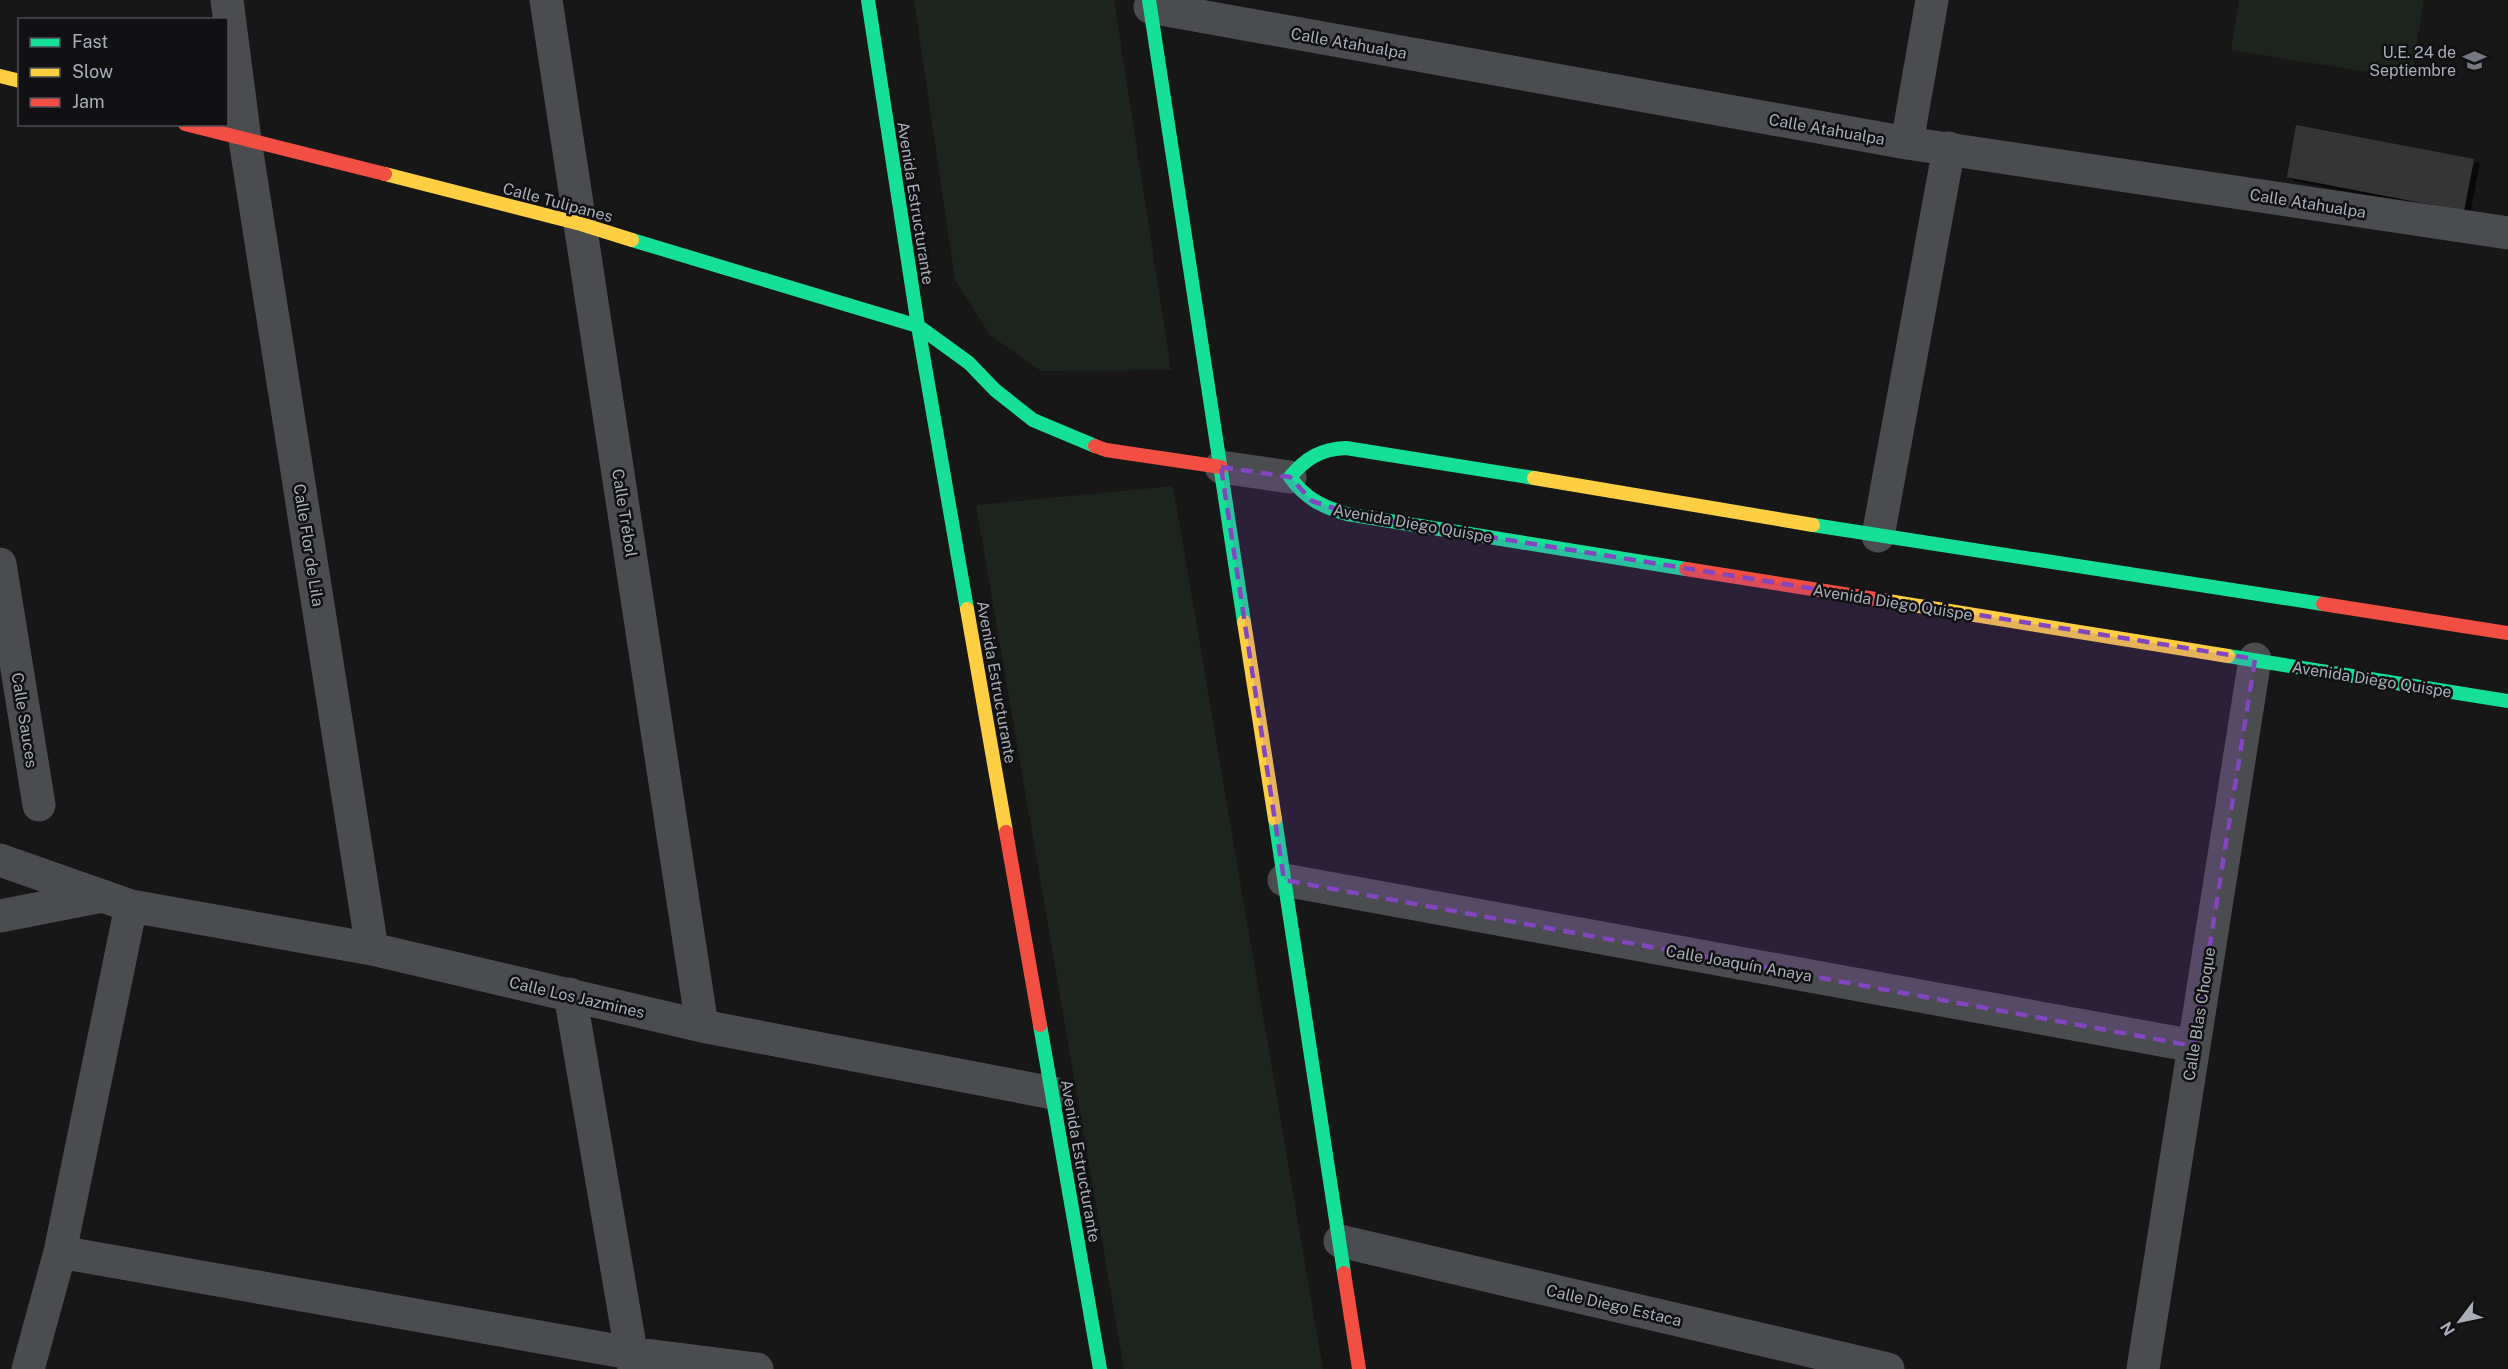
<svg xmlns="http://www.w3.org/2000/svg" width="2508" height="1369" font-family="'Public Sans',sans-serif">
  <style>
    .green { fill: #1d241e }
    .building { fill: #353536; filter: url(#shadow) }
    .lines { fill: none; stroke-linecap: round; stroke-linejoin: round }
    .street { stroke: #4b4c50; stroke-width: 33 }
    .fast { stroke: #16e098; stroke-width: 14 }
    .slow { stroke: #ffcf43; stroke-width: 14 }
    .jam { stroke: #f24e42; stroke-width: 14 }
    .marked { fill: #8446be; fill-opacity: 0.2; stroke: #8446be; stroke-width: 4.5; stroke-dasharray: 12 8; stroke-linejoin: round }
    .labels { text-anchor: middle; stroke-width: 5; stroke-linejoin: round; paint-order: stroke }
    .street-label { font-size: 16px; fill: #a8adb8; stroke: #111113 }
    .poi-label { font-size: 16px; fill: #a8adb8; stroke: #111113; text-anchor: end }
  </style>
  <defs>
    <filter id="shadow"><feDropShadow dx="6" dy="4" stdDeviation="0" flood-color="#0009"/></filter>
  </defs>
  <rect width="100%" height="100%" fill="#171717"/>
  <path class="green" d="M 914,0 L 1114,0 L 1171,370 L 1041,371 L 990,335 L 955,280 Z
    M 2239,0 L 2424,0 L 2411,79 L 2231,50 Z
    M 1173,486 L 1323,1369 L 1124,1369 L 976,505 Z"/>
  <path class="building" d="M 2296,125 L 2474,159 L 2464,211 L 2287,177 Z"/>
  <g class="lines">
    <path class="street" d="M 227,0 L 245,140 L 372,949
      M 546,0 L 702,1026
      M 1150,7 L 1907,143 L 2508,233
      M 1907,143 L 1932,0
      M 1221,467 L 1290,477
      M 1878,536 L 1949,148
      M 0,564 L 39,805
      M 0,860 L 131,906 L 372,949 L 702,1026 L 1053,1093
      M 1284,880 L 2194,1046
      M 0,916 L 102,896
      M 570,994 L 634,1369
      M 1340,1241 L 1888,1369
      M 60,1252 L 630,1353 L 757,1369
      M 28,1369 L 60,1252 L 131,906
      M 2143,1369 L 2255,659"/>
    <path class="fast" d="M 868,0 L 918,326 L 967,609
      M 1149,0 L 1244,622
      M 632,240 L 918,326 L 969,363 L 995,390 L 1033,420 L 1095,446
      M 1534,478 L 1346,448 C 1321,449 1306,458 1290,477 C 1305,498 1322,507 1347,514 L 1686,569
      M 1813,525 L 2323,604
      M 2228,656 L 2508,701
      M 1275,819 L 1344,1273
      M 1040,1025 L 1100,1369"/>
    <path class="slow" d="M 0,76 L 20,81
      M 385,174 L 581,224 L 632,240
      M 1534,478 L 1813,525
      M 1888,601 L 2228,656
      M 967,609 L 1006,832
      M 1244,622 L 1275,819"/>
    <path class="jam" d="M 185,124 L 385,174
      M 1095,446 L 1106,450 L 1221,467
      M 1686,569 L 1888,601
      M 2323,604 L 2508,633
      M 1006,832 L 1040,1025
      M 1344,1273 L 1359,1369"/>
  </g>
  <path class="marked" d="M 1221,467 L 1290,477 L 1312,501 L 1358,516 L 2255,659 L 2194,1046 L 1284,880 Z"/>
  <defs>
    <symbol id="school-bare" viewBox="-9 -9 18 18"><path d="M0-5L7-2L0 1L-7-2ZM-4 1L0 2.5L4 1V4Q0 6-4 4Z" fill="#757880" stroke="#111113" stroke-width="2.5" paint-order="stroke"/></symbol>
  </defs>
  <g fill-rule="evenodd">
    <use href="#school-bare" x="2458" y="44" width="33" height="33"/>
  </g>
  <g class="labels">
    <g class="street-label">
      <text transform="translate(1349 43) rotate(10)" y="6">Calle Atahualpa</text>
      <text transform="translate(1827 129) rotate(10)" y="6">Calle Atahualpa</text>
      <text transform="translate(558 202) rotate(15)" y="6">Calle Tulipanes</text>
      <text transform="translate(916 203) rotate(81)" y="6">Avenida Estructurante</text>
      <text transform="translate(2308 203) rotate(9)" y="6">Calle Atahualpa</text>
      <text transform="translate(625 513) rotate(81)" y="6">Calle Trébol</text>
      <text transform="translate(1413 523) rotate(10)" y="6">Avenida Diego Quispe</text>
      <text transform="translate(309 545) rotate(81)" y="6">Calle Flor de Lila</text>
      <text transform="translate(1893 602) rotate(9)" y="6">Avenida Diego Quispe</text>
      <text transform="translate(2372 679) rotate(9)" y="6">Avenida Diego Quispe</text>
      <text transform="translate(997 682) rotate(80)" y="6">Avenida Estructurante</text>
      <text transform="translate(25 720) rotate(81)" y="6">Calle Sauces</text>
      <text transform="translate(1739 963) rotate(10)" y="6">Calle Joaquín Anaya</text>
      <text transform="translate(577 997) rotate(13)" y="6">Calle Los Jazmines</text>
      <text transform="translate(2199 1014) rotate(-81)" y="6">Calle Blas Choque</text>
      <text transform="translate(1081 1161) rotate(80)" y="6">Avenida Estructurante</text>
      <text transform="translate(1614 1305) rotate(13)" y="6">Calle Diego Estaca</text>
    </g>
    <g class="poi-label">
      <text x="2456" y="58">U.E. 24 de<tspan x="2456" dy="18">Septiembre</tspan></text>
    </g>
  </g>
  <rect x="18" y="18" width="210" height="108" fill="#111113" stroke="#4d4f55" stroke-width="1.5"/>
  <rect x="30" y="38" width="30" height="9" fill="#16e098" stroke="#4d4f55" stroke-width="1.5"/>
  <text x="72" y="48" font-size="18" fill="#a8adb8">Fast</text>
  <rect x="30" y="68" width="30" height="9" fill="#ffcf43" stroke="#4d4f55" stroke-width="1.5"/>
  <text x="72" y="78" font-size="18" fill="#a8adb8">Slow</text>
  <rect x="30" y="98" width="30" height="9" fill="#f24e42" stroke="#4d4f55" stroke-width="1.5"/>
  <text x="72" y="108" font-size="18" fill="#a8adb8">Jam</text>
  <g transform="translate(2460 1321) rotate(238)" stroke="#111113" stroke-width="4.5" paint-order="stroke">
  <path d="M0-4.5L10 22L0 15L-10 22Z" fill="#a8adb8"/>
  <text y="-9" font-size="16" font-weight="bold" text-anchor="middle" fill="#a8adb8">N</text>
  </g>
</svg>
